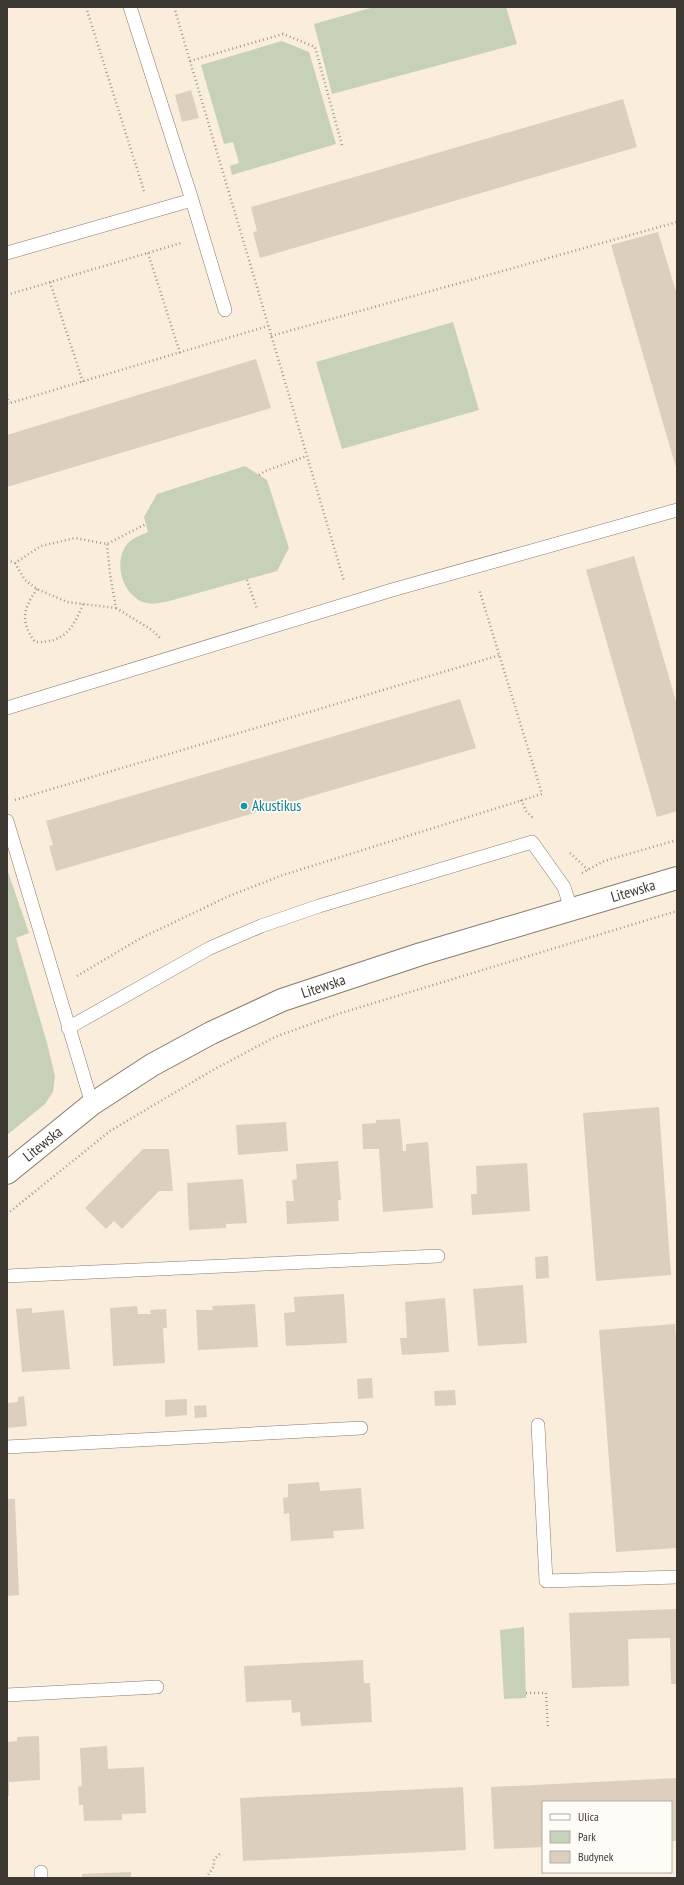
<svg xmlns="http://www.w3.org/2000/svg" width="684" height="1885" font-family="'PT Sans Narrow',sans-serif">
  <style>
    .green { fill: #c6d1b8 }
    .building { fill: #ddcfbd }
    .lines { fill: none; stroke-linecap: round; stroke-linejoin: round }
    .service-casing { stroke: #887b6b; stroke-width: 14 }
    .tertiary-casing { stroke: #887b6b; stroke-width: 24 }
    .path { stroke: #a1988b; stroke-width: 2.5; stroke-dasharray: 1 3; stroke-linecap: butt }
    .service { stroke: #fff; stroke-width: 13 }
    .tertiary { stroke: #fff; stroke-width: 22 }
    .culture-dot { fill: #0f9aa8; stroke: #fffcf8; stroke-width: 1.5 }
    .labels { text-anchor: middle; stroke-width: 3.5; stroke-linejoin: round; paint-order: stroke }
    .culture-label { font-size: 15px; fill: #0d838f; stroke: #fffcf8; text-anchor: start }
    .street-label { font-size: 15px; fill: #3d3831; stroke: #fffcf8 }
  </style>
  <rect width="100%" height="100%" fill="#fbeddb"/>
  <path class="green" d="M 374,7 L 506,7 L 517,44 L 332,94 L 314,24 Z
    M 282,41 L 309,52 L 336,144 L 232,175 L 230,166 L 239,163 L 233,142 L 224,144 L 201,65 Z
    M 453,322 L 479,410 L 342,449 L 316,362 Z
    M 245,466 L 267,480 L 289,548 L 277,571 L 173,600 C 164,602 152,606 143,602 C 123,594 114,565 125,547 C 131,538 139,536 148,532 L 144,517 L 157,494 Z
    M 7,869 L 29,933 L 16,938 L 47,1043 L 55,1076 L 53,1092 L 45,1104 L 7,1135 Z
    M 524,1627 L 526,1698 L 504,1699 L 500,1630 Z"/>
  <path class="building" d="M 191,90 L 199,118 L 182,122 L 175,95 Z
    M 623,99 L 637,147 L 260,258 L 253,232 L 257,231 L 251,207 Z
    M 658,232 L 677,295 L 677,471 L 611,245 Z
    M 256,359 L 271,408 L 7,487 L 7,435 Z
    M 634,556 L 677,705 L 677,811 L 657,817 L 586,570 Z
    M 460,699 L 476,748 L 56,871 L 49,846 L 53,845 L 46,821 Z
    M 659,1107 L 671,1275 L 596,1281 L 583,1113 Z
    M 400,1119 L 403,1151 L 406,1151 L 406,1144 L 428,1142 L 433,1208 L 383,1212 L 379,1149 L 363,1149 L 362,1124 L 376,1123 L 376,1120 Z
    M 286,1122 L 288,1151 L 238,1155 L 236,1125 Z
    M 143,1149 L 169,1149 L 173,1191 L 159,1191 L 122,1229 L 114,1221 L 106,1229 L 85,1208 Z
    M 338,1161 L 341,1200 L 338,1200 L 339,1221 L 287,1224 L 286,1201 L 294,1201 L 292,1180 L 297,1179 L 296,1164 Z
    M 527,1163 L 530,1211 L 472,1215 L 471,1194 L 477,1194 L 476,1166 Z
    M 243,1179 L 247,1223 L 226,1224 L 226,1228 L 189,1230 L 187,1183 Z
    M 548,1256 L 549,1278 L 536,1279 L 535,1257 Z
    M 523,1285 L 527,1343 L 478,1346 L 473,1289 Z
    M 344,1294 L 347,1343 L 286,1346 L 284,1313 L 295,1312 L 294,1297 Z
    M 445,1298 L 449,1352 L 402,1355 L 400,1338 L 407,1338 L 405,1302 Z
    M 255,1304 L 258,1347 L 198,1350 L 196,1310 L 213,1310 L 212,1306 Z
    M 137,1306 L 138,1314 L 151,1314 L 150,1310 L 166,1309 L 167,1328 L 163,1328 L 165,1363 L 113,1366 L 110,1308 Z
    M 32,1308 L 32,1313 L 64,1310 L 70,1369 L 22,1372 L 16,1309 Z
    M 675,1324 L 677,1354 L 677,1548 L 616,1552 L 599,1330 Z
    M 372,1378 L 373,1398 L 358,1399 L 357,1379 Z
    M 455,1390 L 456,1405 L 435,1406 L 434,1391 Z
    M 24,1396 L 27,1426 L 7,1428 L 7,1403 L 18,1402 L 18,1397 Z
    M 187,1399 L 187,1415 L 165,1417 L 165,1400 Z
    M 206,1405 L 207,1417 L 195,1418 L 194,1406 Z
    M 319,1482 L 320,1491 L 361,1488 L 364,1529 L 333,1531 L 334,1538 L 291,1541 L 289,1513 L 284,1514 L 283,1498 L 288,1497 L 288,1484 Z
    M 7,1499 L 15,1499 L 19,1595 L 7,1596 Z
    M 677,1609 L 677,1684 L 671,1684 L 670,1638 L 628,1639 L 629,1686 L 572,1688 L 569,1613 Z
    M 363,1660 L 364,1683 L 370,1683 L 372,1722 L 301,1726 L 300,1712 L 292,1713 L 291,1700 L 246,1702 L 244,1666 Z
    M 39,1736 L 40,1780 L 9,1782 L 9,1796 L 7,1796 L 7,1742 L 17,1741 L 17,1737 Z
    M 107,1746 L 108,1769 L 144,1767 L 146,1813 L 122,1814 L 122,1820 L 84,1821 L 83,1805 L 79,1805 L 78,1787 L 82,1786 L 80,1748 Z
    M 677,1778 L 677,1841 L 671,1841 L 671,1802 L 543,1802 L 543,1847 L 494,1849 L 491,1787 Z
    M 463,1787 L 466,1850 L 243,1861 L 240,1798 Z
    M 131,1872 L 131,1878 L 82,1878 L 82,1874 Z"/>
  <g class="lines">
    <defs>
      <path id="service" d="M 192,200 L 225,310
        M 7,253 L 192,200 L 130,7
        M 7,708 L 392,590 L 677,510
        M 7,821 L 92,1104
        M 68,1028 L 210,948 L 261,926 L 319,906 L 532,842 L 564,887 L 571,909
        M 7,1276 L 438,1256
        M 538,1425 L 546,1581 L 677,1577
        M 7,1447 L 361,1428
        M 7,1695 L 157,1687
        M 41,1872 L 41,1878"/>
      <g id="tertiary">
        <path id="s1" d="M 7,1173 L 92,1104 L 152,1065 L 211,1033 L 282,1000 L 421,954 L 677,878"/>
      </g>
    </defs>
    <use href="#service" class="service-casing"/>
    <use href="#tertiary" class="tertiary-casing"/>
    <path class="path" d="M 86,7 L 144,191
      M 174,7 L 344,581
      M 190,61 L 283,34 L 315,47 L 342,145
      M 148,253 L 180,353
      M 50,282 L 83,382
      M 7,295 L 181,243
      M 271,336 L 677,222
      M 7,395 L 9,403
      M 7,404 L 268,326
      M 259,475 L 265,471 L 307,456
      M 7,560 L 15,563 L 41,546 L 75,538 L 107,544 L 146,524
      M 15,563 L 25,580 L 37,589 L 67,602 L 116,608 L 110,574 L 107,544
      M 247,580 L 257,609
      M 37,589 C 23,609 20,621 35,642 C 64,643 73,629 83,604
      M 116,608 L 152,630 L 160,638
      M 15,800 L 500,655
      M 521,800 L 526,811 L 534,819
      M 570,853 L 588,870
      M 582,873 L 604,861 L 677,840
      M 77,976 L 141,938 L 229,896 L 283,875 L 542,794 L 479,589
      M 7,1214 L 110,1131 L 213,1070 L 275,1037 L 341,1013 L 677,911
      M 526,1693 L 546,1693 L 548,1729
      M 206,1878 L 214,1866 L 214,1859 L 222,1852"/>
    <use href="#service" class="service"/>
    <use href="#tertiary" class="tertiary"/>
  </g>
  <circle class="culture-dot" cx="244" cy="806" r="4"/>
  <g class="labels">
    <g class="culture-label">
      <text x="252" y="811">Akustikus</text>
    </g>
    <g class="street-label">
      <text dy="5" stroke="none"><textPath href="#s1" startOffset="694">Litewska</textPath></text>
      <text dy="5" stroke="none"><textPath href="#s1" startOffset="370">Litewska</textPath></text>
      <text dy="5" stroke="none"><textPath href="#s1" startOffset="46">Litewska</textPath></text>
    </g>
  </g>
  <rect width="684" height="1885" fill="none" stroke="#3d3831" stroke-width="16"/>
  <rect x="542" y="1801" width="130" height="72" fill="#fffcf8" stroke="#b1aea8"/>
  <rect x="550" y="1814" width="20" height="6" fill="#ffffff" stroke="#b1aea8"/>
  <text x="578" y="1821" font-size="12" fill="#3d3831">Ulica</text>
  <rect x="550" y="1831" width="20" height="12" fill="#c6d1b8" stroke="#b1aea8"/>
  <text x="578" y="1841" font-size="12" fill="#3d3831">Park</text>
  <rect x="550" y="1851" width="20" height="12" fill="#ddcfbd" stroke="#b1aea8"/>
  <text x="578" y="1861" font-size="12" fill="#3d3831">Budynek</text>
</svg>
